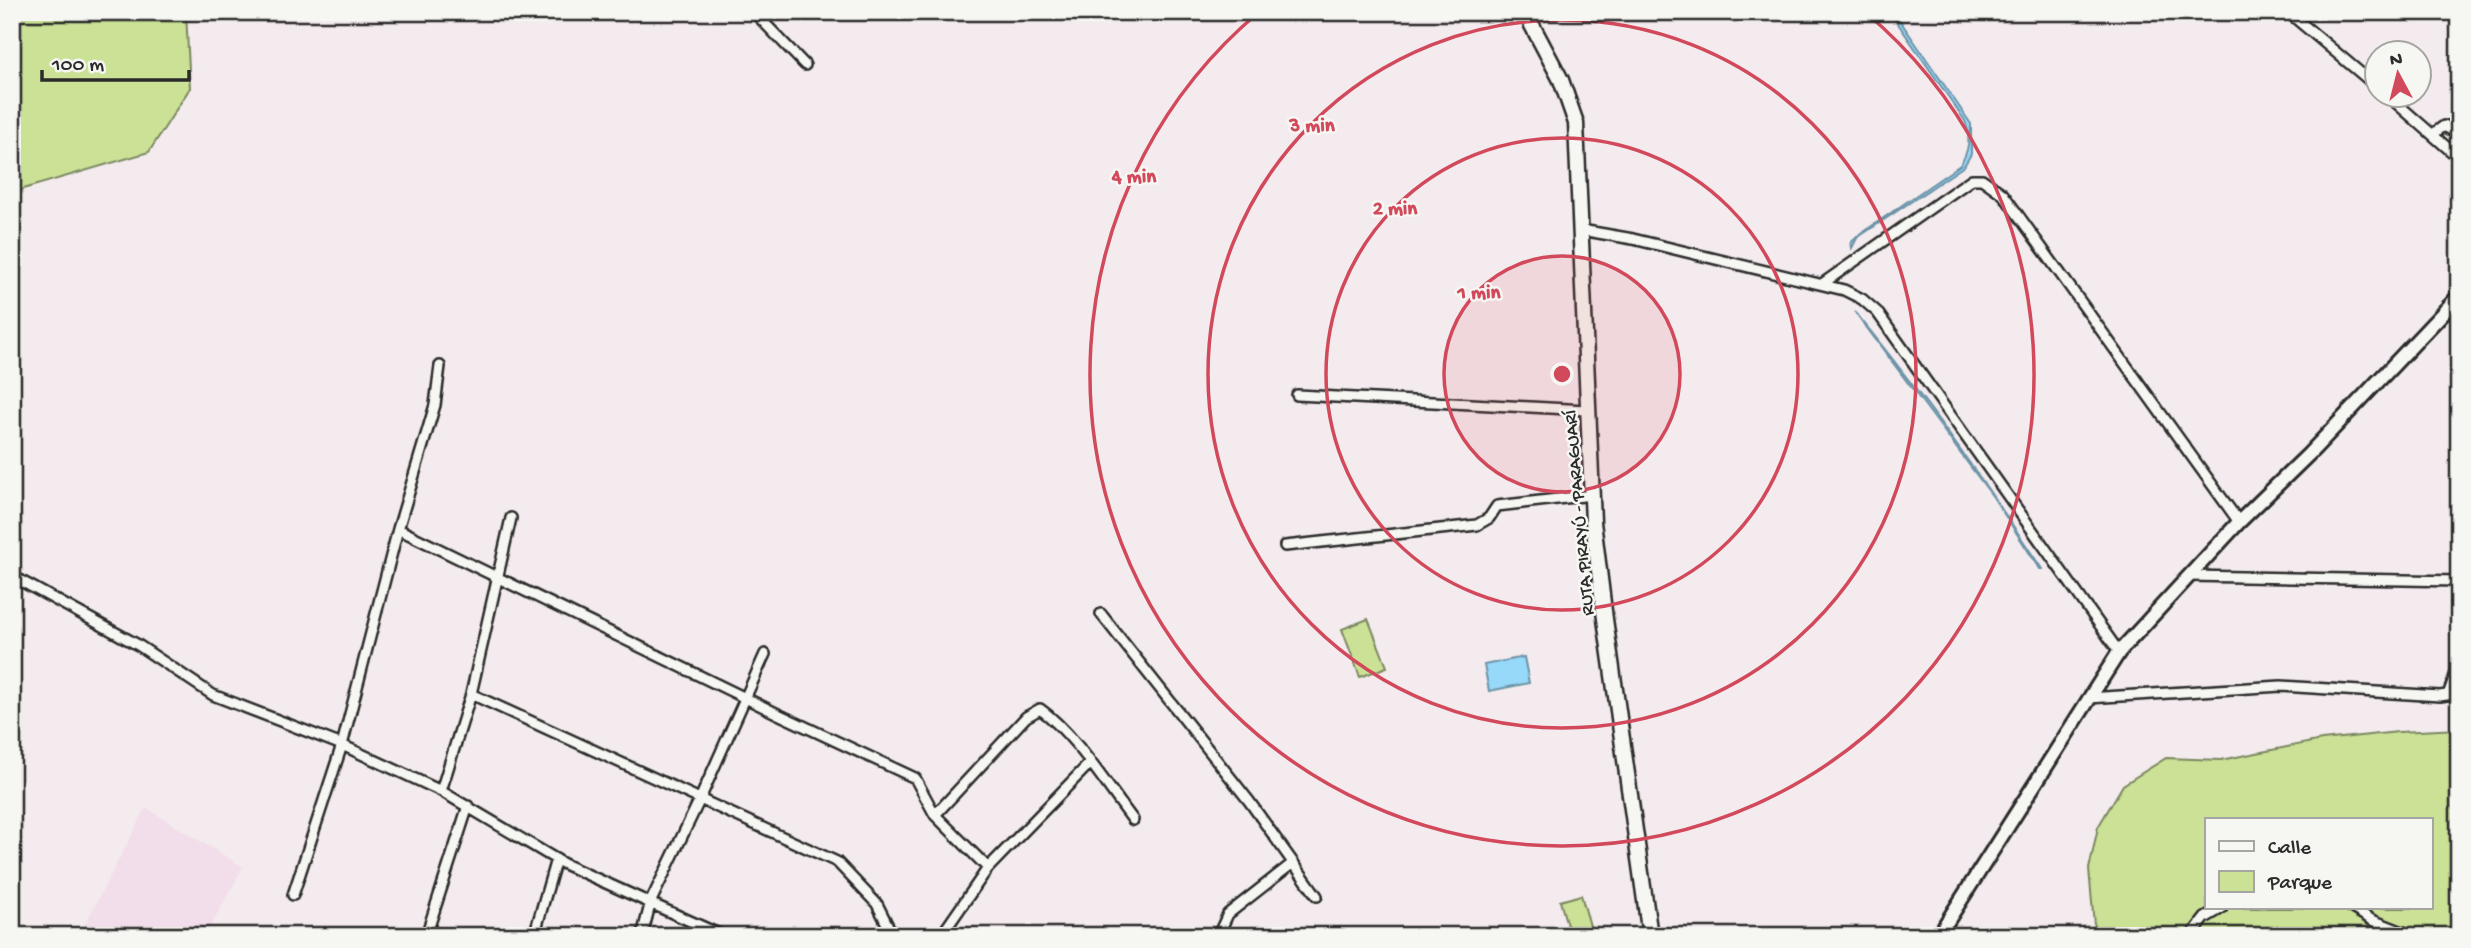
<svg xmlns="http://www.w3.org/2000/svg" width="2471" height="948" font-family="'Gochi Hand',sans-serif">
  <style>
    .built { fill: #f2ddea }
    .green { fill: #cae196; stroke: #7a8660; stroke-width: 2; fill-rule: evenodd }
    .water { fill: #97d9f9; stroke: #6c93a7; stroke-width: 2 }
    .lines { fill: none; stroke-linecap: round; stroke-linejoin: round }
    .street-casing { stroke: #2b2b2b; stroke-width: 14 }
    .secondary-casing { stroke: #2b2b2b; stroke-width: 18 }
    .primary-casing { stroke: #2b2b2b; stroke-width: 19 }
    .street { stroke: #f6f6f2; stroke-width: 9 }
    .secondary { stroke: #f6f6f2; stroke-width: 12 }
    .primary { stroke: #f6f6f2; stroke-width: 14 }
    .ring { fill: none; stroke: #d1495b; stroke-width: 3.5 }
    .labels { text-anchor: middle; stroke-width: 5; stroke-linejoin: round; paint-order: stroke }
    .street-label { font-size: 19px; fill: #2b2b2b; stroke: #f6f6f2 }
    .centre { fill: #d1495b; stroke: #f6f6f2; stroke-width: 3.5 }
    .ring-label { font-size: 21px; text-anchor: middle; font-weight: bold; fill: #d1495b; stroke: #f6f6f2; stroke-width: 5; stroke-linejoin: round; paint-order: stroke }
  </style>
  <rect width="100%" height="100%" fill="#f4ebee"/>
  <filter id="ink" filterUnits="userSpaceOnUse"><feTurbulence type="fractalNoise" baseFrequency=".0143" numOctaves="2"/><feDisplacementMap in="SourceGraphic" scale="14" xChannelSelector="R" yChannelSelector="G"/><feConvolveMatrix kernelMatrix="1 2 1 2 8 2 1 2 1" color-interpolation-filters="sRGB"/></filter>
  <g filter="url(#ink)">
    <path class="built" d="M 146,808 L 243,867 L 205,936 L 95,936 L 83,928 Z"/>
    <path class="green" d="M 12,12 L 186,12 L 190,88 L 149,152 L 23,189 L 12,204 Z
      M 1368,619 L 1387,667 L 1360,677 L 1342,629 Z
      M 2459,729 L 2459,936 L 2095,936 L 2089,869 L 2098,827 L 2123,785 L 2166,758 L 2221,760 L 2322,740 L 2398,732 ZM 2207,820 L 2431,820 L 2431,908 L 2207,908 Z
      M 1581,895 L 1593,936 L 1570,936 L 1560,901 Z"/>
    <path class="water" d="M 1890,12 L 1894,12 L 1971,124 L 1971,154 L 1964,166 L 1857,238 L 1852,248 L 1851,243 L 1856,237 L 1960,165 C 1969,152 1971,136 1965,121 Z
      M 1855,312 C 1922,394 1983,480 2042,569 L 2040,569 L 1993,497 Z
      M 1524,657 L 1529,683 L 1489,691 L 1484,665 Z"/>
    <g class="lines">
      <defs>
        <path id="street" d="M 754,12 L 805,65
          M 2288,12 L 2376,86
          M 2386,94 L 2459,158
          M 2433,134 L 2444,126 L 2459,134
          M 1581,230 L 1633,239 L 1844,290 L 1862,299 L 1877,312 L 2119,652
          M 1822,284 L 1972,179 L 1982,179 L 2003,194 L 2239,522
          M 1297,395 L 1587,410
          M 398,529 L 778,714 L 915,778 L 935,815 L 988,868
          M 1285,546 L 1477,525 L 1489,518 L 1497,506 L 1592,495
          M 12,576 L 138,645 L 213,695 L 342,745 L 441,791 L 564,864 L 723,936
          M 2189,576 L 2459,581
          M 1101,614 L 1249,801 L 1317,896
          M 471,694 L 837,862 L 877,904 L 893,936
          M 2448,695 L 2459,665
          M 2088,698 L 2281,686 L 2440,696 L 2459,693
          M 441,791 L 471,694 L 511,518
          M 935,815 L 1026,717 L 1040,709 C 1074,733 1107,786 1133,820
          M 293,895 L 342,745 L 398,529 L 435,405 L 440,366
          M 2352,908 L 2372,920 L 2413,936
          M 426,936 L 468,806
          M 534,936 L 556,859
          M 642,936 L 651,901 L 700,799 L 765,654
          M 941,936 L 988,868 L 1090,763
          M 1222,936 L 1221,929 L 1228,914 L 1293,863
          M 2191,936 L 2205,918 L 2222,908"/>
        <path id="secondary" d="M 1938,936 L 2119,652 L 2239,522 L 2309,454 L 2459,296"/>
        <path id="primary" d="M 1525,12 L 1561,80 L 1576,123 L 1593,522 L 1605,619 L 1650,936"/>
      </defs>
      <use href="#street" class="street-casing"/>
      <use href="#secondary" class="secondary-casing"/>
      <use href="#primary" class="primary-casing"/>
      <use href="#street" class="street"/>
      <use href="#secondary" class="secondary"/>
      <use href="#primary" class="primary"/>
    </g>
  </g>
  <circle cx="1562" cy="374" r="118" fill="#d1495b" fill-opacity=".12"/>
  <g class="ring">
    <circle cx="1562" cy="374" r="118"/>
    <circle cx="1562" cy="374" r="236"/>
    <circle cx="1562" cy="374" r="354"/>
    <path d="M1865 12A472 472 0 1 1 1259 12"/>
  </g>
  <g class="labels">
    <g class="street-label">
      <text transform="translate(1577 513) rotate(-95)" y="7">RUTA PIRAYÚ - PARAGUARÍ</text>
    </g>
  </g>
  <circle cx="1562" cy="374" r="10" class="centre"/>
  <g class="ring-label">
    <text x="1312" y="131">3 min</text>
    <text x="1134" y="182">4 min</text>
    <text x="1395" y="214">2 min</text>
    <text x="1479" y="298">1 min</text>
  </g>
  <rect width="2471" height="948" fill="none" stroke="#f6f6f2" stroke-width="42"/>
  <rect x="21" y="21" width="2429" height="906" fill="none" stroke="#2b2b2b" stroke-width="2.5" filter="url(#ink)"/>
  <rect x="2205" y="818" width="228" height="91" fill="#f6f6f2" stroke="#a5a5a2" stroke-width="2"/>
  <rect x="2219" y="841" width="35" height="10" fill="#f6f6f2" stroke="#a5a5a2" stroke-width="2"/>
  <text x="2268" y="853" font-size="21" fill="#2b2b2b">Calle</text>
  <rect x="2219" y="871" width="35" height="21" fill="#cae196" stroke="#a5a5a2" stroke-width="2"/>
  <text x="2268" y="888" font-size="21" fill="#2b2b2b">Parque</text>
  <g transform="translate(2398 74) rotate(353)"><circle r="33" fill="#f6f6f2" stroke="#a5a5a2" stroke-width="2"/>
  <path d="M0-5L12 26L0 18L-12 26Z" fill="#d1495b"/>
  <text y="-10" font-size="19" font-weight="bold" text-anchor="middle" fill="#2b2b2b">N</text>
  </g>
  <path d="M42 70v10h147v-10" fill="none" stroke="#2b2b2b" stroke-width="3.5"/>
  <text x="52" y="70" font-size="21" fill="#2b2b2b" stroke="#f6f6f2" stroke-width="5" paint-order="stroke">100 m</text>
</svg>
